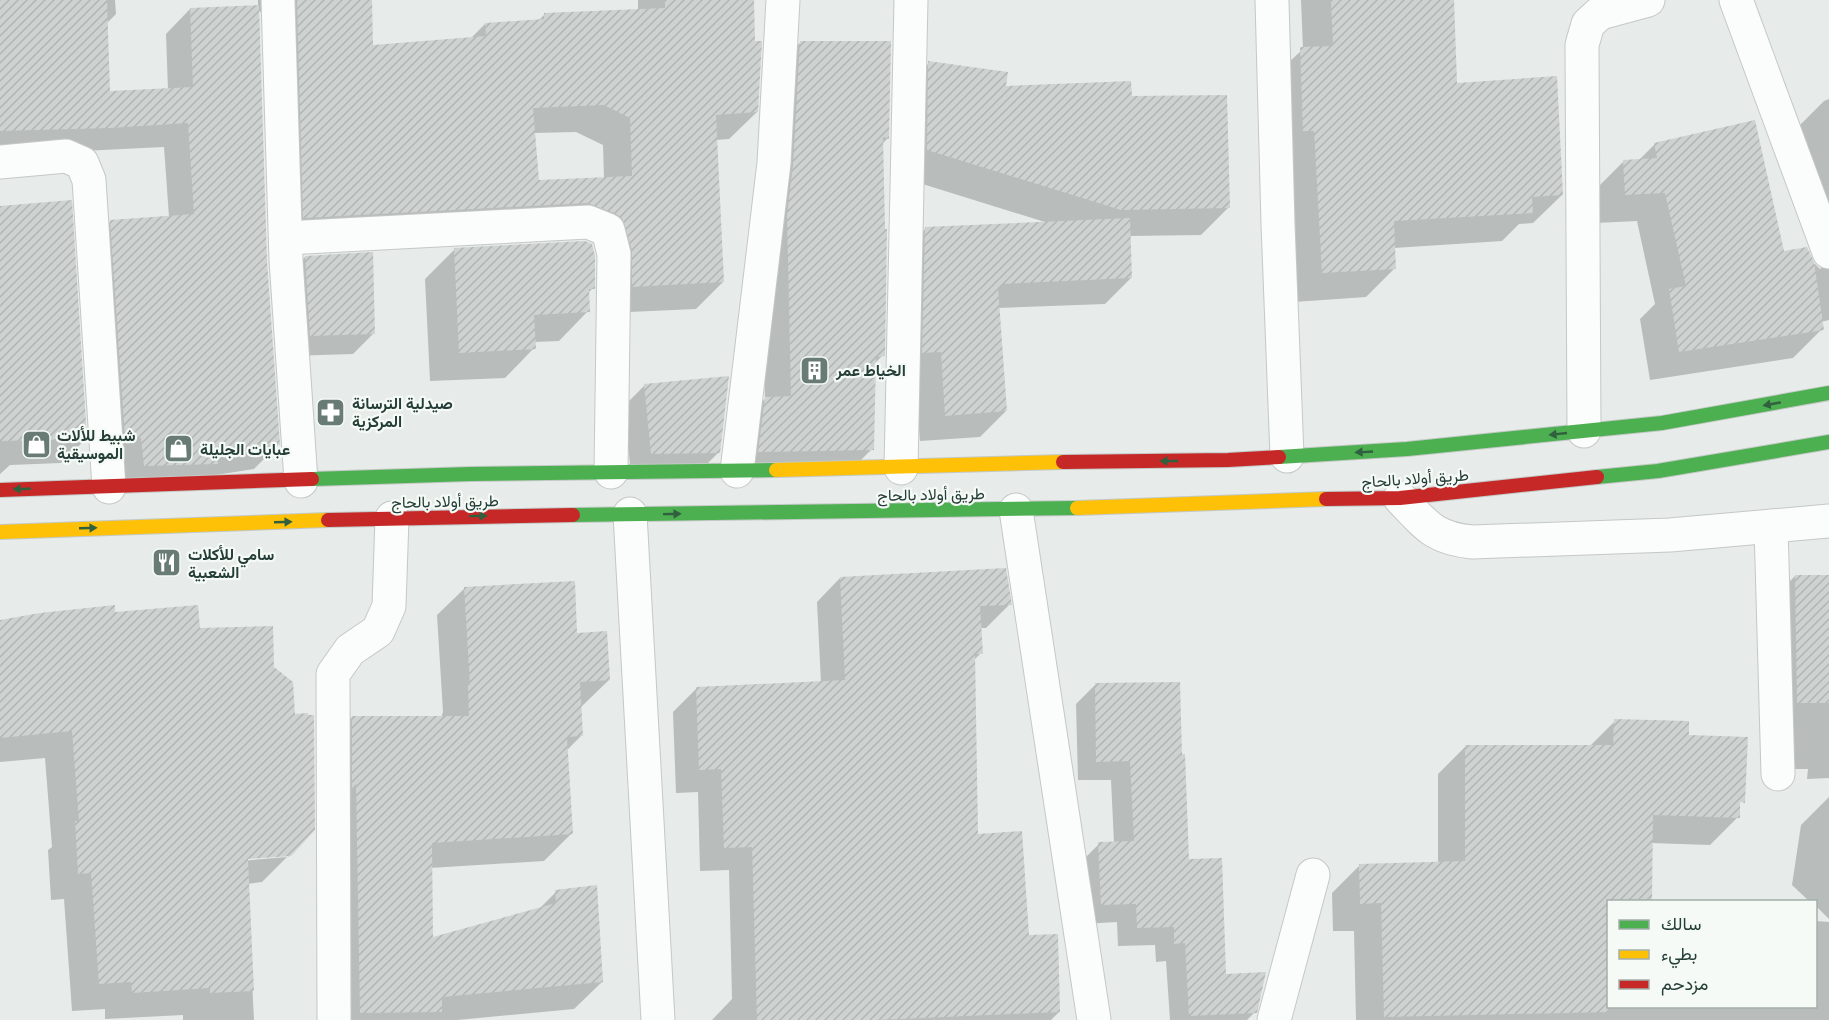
<svg xmlns="http://www.w3.org/2000/svg" width="1829" height="1020" font-family="'Titillium Web',Vazirmatn,sans-serif">
  <style>
    .shadow { fill: #0003; fill-rule: evenodd }
    .building { fill: url(#building-hatch); fill-rule: evenodd }
    .lines { fill: none; stroke-linecap: round; stroke-linejoin: round }
    .street-casing { stroke: #c4c8c6; stroke-width: 35 }
    .fast-casing { stroke: #c3c9c6; stroke-width: 16 }
    .slow-casing { stroke: #c3c9c6; stroke-width: 16 }
    .jam-casing { stroke: #c3c9c6; stroke-width: 16 }
    .street { stroke: #fbfcfc; stroke-width: 33 }
    .fast { stroke: #4caf50; stroke-width: 14 }
    .slow { stroke: #ffc107; stroke-width: 14 }
    .jam { stroke: #c62828; stroke-width: 14 }
    .oneway { fill: #31603e }
    .labels { text-anchor: middle; stroke-width: 4.5; stroke-linejoin: round; paint-order: stroke }
    .poi-label { font-size: 16px; font-weight: bold; fill: #253e37; stroke: #f5faf7; text-anchor: start }
    .street-label { font-size: 16px; fill: #253e37; stroke: #f5faf7 }
  </style>
  <defs>
    <pattern id="building-hatch" width="6" height="6" patternUnits="userSpaceOnUse" patternTransform="scale(1.5)"><rect width="6" height="6" fill="#ced2d0"/><path d="M-1 1l2-2M0 6l6-6M5 7l2-2" fill="none" stroke="#b1b5b3"/></pattern>
  </defs>
  <rect width="100%" height="100%" fill="#e7ebe9"/>
  <path class="shadow" d="M 0,0 L 115,0 L 116,14 L 106,24 L 108,92 L 168,90 L 166,34 L 190,9 L 258,6 L 258,0 L 370,0 L 372,47 L 471,38 L 485,24 L 538,21 L 545,14 L 638,10 L 638,0 L 753,0 L 757,112 L 729,139 L 716,140 L 723,282 L 696,309 L 606,313 L 598,247 L 588,239 L 560,230 L 277,245 L 267,17 L 258,10 L 266,261 L 278,445 L 254,469 L 120,490 L 86,246 L 111,221 L 169,217 L 164,147 L 0,155 ZM 576,132 L 603,145 L 604,178 L 537,181 L 533,133 Z
    M 1301,0 L 1453,0 L 1455,84 L 1562,195 L 1533,223 L 1519,224 L 1502,241 L 1394,248 L 1395,268 L 1366,297 L 1294,302 L 1272,78 L 1303,49 Z
    M 800,43 L 888,138 L 881,145 L 883,355 L 874,364 L 872,449 L 846,475 L 733,477 L 740,424 L 765,399 L 761,242 L 774,68 Z
    M 929,63 L 1004,87 L 1130,98 L 1228,208 L 1201,235 L 1129,236 L 1131,278 L 1105,304 L 998,308 L 1006,411 L 980,437 L 920,441 L 915,377 L 899,255 L 926,228 L 1048,223 L 900,177 L 902,90 Z
    M 1829,99 L 1829,320 L 1821,322 L 1822,329 L 1793,358 L 1650,380 L 1640,319 L 1655,304 L 1637,221 L 1596,223 L 1595,190 L 1624,161 L 1639,160 L 1655,144 L 1783,252 L 1810,259 L 1820,269 L 1825,264 L 1795,130 L 1824,101 Z
    M 0,208 L 86,439 L 61,463 L 10,465 L 0,474 Z
    M 455,249 L 593,288 L 587,294 L 588,311 L 559,341 L 534,342 L 534,348 L 505,378 L 430,381 L 425,279 Z
    M 305,257 L 374,333 L 353,354 L 290,356 L 285,278 Z
    M 645,385 L 719,452 L 698,473 L 631,474 L 624,406 Z
    M 1795,576 L 1829,576 L 1829,778 L 1807,779 L 1808,769 L 1769,769 L 1766,606 Z
    M 840,578 L 1010,604 L 986,628 L 980,628 L 981,653 L 973,661 L 976,836 L 1028,936 L 1059,1012 L 1051,1020 L 712,1020 L 732,999 L 729,870 L 700,871 L 698,792 L 676,793 L 673,712 L 697,688 L 821,683 L 817,602 Z
    M 465,588 L 576,634 L 609,680 L 581,707 L 581,736 L 566,751 L 572,833 L 544,861 L 430,868 L 431,939 L 538,910 L 556,892 L 602,982 L 574,1009 L 457,1020 L 333,1020 L 325,744 L 352,717 L 441,718 L 443,712 L 437,615 Z
    M 114,613 L 199,630 L 273,668 L 293,716 L 313,829 L 288,857 L 288,854 L 240,858 L 240,861 L 287,857 L 262,882 L 247,884 L 254,1020 L 183,1020 L 183,1015 L 105,1019 L 105,1009 L 72,1011 L 64,899 L 51,900 L 48,850 L 52,847 L 45,758 L 0,762 L 0,621 Z
    M 1095,685 L 1180,756 L 1188,860 L 1225,975 L 1255,1012 L 1247,1020 L 1170,1020 L 1166,961 L 1156,962 L 1155,945 L 1118,946 L 1117,922 L 1083,924 L 1080,863 L 1099,844 L 1114,843 L 1111,780 L 1078,780 L 1076,704 Z
    M 1615,721 L 1687,737 L 1738,817 L 1710,845 L 1651,843 L 1608,902 L 1608,1006 L 1816,1006 L 1816,921 L 1829,922 L 1829,1020 L 1356,1020 L 1354,931 L 1333,931 L 1332,893 L 1360,865 L 1438,863 L 1438,774 L 1466,746 L 1589,747 Z
    M 1829,797 L 1829,919 L 1816,906 L 1816,902 L 1810,902 L 1792,885 L 1801,825 Z"/>
  <path class="building" d="M 0,0 L 107,0 L 110,91 L 193,87 L 190,8 L 259,5 L 267,261 L 280,445 L 216,448 L 218,464 L 144,466 L 141,438 L 125,438 L 110,220 L 194,214 L 188,123 L 111,128 L 0,131 Z
    M 297,0 L 372,0 L 373,45 L 486,36 L 485,23 L 544,19 L 544,13 L 665,8 L 665,0 L 754,0 L 755,41 L 762,41 L 758,112 L 716,115 L 724,282 L 632,287 L 632,250 L 622,218 L 615,213 L 587,203 L 303,218 ZM 604,105 L 630,118 L 632,176 L 539,180 L 533,108 Z
    M 1331,0 L 1454,0 L 1457,83 L 1557,76 L 1563,195 L 1532,197 L 1533,213 L 1394,221 L 1396,269 L 1322,273 L 1314,131 L 1303,131 L 1300,47 L 1333,46 Z
    M 800,41 L 891,41 L 889,139 L 883,137 L 885,229 L 887,229 L 885,356 L 876,357 L 874,450 L 758,452 L 765,397 L 791,396 L 787,216 L 793,164 Z
    M 928,61 L 1008,72 L 1006,86 L 1131,81 L 1132,96 L 1227,95 L 1230,208 L 1121,210 L 927,150 Z
    M 1755,120 L 1784,251 L 1807,247 L 1814,262 L 1824,330 L 1679,352 L 1669,289 L 1686,286 L 1665,193 L 1625,195 L 1623,160 L 1657,158 L 1654,143 Z
    M 72,200 L 87,439 L 0,441 L 0,206 Z
    M 1130,218 L 1132,278 L 1001,284 L 1002,286 L 998,287 L 1007,411 L 945,416 L 941,352 L 922,353 L 925,227 Z
    M 585,241 L 592,244 L 595,256 L 595,289 L 589,289 L 590,312 L 534,315 L 536,349 L 459,353 L 454,248 Z
    M 373,252 L 375,334 L 310,336 L 305,256 Z
    M 729,376 L 720,453 L 651,454 L 644,384 Z
    M 1006,568 L 1012,605 L 980,606 L 983,654 L 975,654 L 978,834 L 1022,831 L 1029,935 L 1058,934 L 1060,1012 L 875,1020 L 757,1020 L 752,847 L 724,848 L 721,769 L 699,770 L 696,687 L 845,680 L 840,577 Z
    M 1795,575 L 1829,575 L 1829,703 L 1797,703 Z
    M 575,581 L 577,633 L 607,631 L 610,680 L 580,682 L 583,736 L 567,737 L 573,834 L 432,843 L 433,937 L 556,903 L 555,890 L 597,885 L 603,982 L 442,997 L 442,1012 L 360,1013 L 356,784 L 352,788 L 352,716 L 469,716 L 468,685 L 470,685 L 464,587 Z
    M 115,605 L 115,612 L 198,605 L 200,628 L 273,626 L 274,667 L 293,682 L 295,714 L 308,713 L 308,715 L 314,715 L 315,830 L 291,856 L 248,859 L 254,991 L 210,993 L 210,988 L 132,993 L 131,982 L 99,984 L 91,873 L 78,874 L 75,821 L 79,821 L 72,731 L 0,738 L 0,620 L 40,613 Z
    M 1180,682 L 1182,754 L 1185,754 L 1189,859 L 1222,858 L 1226,974 L 1266,972 L 1257,1013 L 1189,1016 L 1185,943 L 1174,944 L 1174,927 L 1137,928 L 1136,904 L 1101,905 L 1098,842 L 1134,841 L 1130,761 L 1096,762 L 1095,683 Z
    M 1614,719 L 1689,721 L 1689,735 L 1748,737 L 1745,803 L 1740,802 L 1740,818 L 1653,815 L 1652,902 L 1608,902 L 1608,1012 L 1384,1017 L 1381,903 L 1360,904 L 1359,864 L 1465,861 L 1465,745 L 1613,745 Z"/>
  <g class="lines">
    <defs>
      <path id="street" d="M 278,0 L 286,260 L 301,481
        M 1272,0 L 1278,224 L 1287,456
        M 1736,0 L 1829,252
        M 0,162 L 66,156 L 82,163 L 89,180 L 109,487
        M 286,238 L 588,222 L 608,230 L 614,254 L 611,472
        M 1584,431 L 1582,45 L 1588,24 L 1600,13 L 1648,0
        M 901,468 L 911,0
        M 737,471 L 774,163 L 783,0
        M 1400,498 C 1426,525 1433,538 1472,542 L 1670,535 L 1829,521
        M 1016,510 L 1094,1020
        M 630,514 L 658,1020
        M 1771,526 L 1778,774
        M 334,1020 L 333,674 L 350,650 L 378,631 L 389,606 L 392,518
        M 1274,1020 L 1313,875"/>
      <path id="fast" d="M 1279,457 L 1407,449 L 1662,423 L 1829,393
        M 1597,477 L 1658,471 L 1829,442
        M 312,479 L 471,474 L 776,470
        M 573,515 L 1077,508"/>
      <path id="slow" d="M 776,470 L 1063,462
        M 1077,508 L 1326,499
        M 0,532 L 328,520"/>
      <path id="jam" d="M 1063,462 L 1228,460 L 1279,457
        M 0,490 L 312,479
        M 1326,499 L 1400,498 L 1597,477
        M 328,520 L 573,515"/>
    </defs>
    <use href="#street" class="street-casing"/>
    <use href="#fast" class="fast-casing"/>
    <use href="#slow" class="slow-casing"/>
    <use href="#jam" class="jam-casing"/>
    <use href="#street" class="street"/>
    <use href="#fast" class="fast"/>
    <use href="#slow" class="slow"/>
    <use href="#jam" class="jam"/>
  </g>
  <defs><path id="oneway-solid" d="M-6-.8H1V-3.2L6.5 0L1 3.2V.8H-6Z" transform="scale(1.5)"/></defs>
  <g class="oneway">
    <use href="#oneway-solid" transform="translate(1772 404) rotate(170)"/>
    <use href="#oneway-solid" transform="translate(1558 434) rotate(174)"/>
    <use href="#oneway-solid" transform="translate(1364 452) rotate(177)"/>
    <use href="#oneway-solid" transform="translate(1169 461) rotate(180)"/>
    <use href="#oneway-solid" transform="translate(22 489) rotate(178)"/>
    <use href="#oneway-solid" transform="translate(672 514) rotate(-1)"/>
    <use href="#oneway-solid" transform="translate(478 516) rotate(-1)"/>
    <use href="#oneway-solid" transform="translate(283 522) rotate(-2)"/>
    <use href="#oneway-solid" transform="translate(88 528) rotate(-2)"/>
  </g>
  <defs>
    <symbol id="building-square" viewBox="-11 -11 22 22"><rect x="-9" y="-9" width="18" height="18" rx="4" fill="#697b75" stroke="#f5faf7"/><path d="M-4-6H4V6H1V3H-1V6H-4ZM-2.5-4.3h1.7v1.8h-1.7ZM.8-4.3h1.7v1.8H.8ZM-2.5-1h1.7V.8h-1.7ZM.8-1h1.7V.8H.8Z" fill="#fff"/></symbol>
    <symbol id="pharmacy-square" viewBox="-11 -11 22 22"><rect x="-9" y="-9" width="18" height="18" rx="4" fill="#697b75" stroke="#f5faf7"/><path d="M-2-6h4v4h4v4h-4v4h-4v-4h-4v-4h4Z" fill="#fff"/></symbol>
    <symbol id="shop-square" viewBox="-11 -11 22 22"><rect x="-9" y="-9" width="18" height="18" rx="4" fill="#697b75" stroke="#f5faf7"/><path d="M-5-2.5h2.3a2.7 3.5 0 0 1 5.4 0H5L5.5 6h-11ZM-1.5-2.5h3a1.5 2.3 0 0 0-3 0Z" fill="#fff"/></symbol>
    <symbol id="restaurant-square" viewBox="-11 -11 22 22"><rect x="-9" y="-9" width="18" height="18" rx="4" fill="#697b75" stroke="#f5faf7"/><path d="M-5-6h1v4h1v-4h1v4h1v-4h1v5L-1.5 .5V6h-2V.5L-5-1ZM5-6V6H3V1.5H1.5Q1.5-4 5-6Z" fill="#fff"/></symbol>
  </defs>
  <g fill-rule="evenodd">
    <use href="#building-square" x="798" y="354" width="33" height="33"/>
    <use href="#pharmacy-square" x="314" y="396" width="33" height="33"/>
    <use href="#shop-square" x="20" y="428" width="33" height="33"/>
    <use href="#shop-square" x="162" y="432" width="33" height="33"/>
    <use href="#restaurant-square" x="150" y="546" width="33" height="33"/>
  </g>
  <g class="labels">
    <g class="poi-label">
      <text x="836" y="376">الخياط عمر</text>
      <text x="352" y="409">صيدلية الترسانة<tspan x="352" dy="18">المركزية</tspan></text>
      <text x="57" y="441">شبيط للألات<tspan x="57" dy="18">الموسيقية</tspan></text>
      <text x="200" y="455">عبايات الجليلة</text>
      <text x="188" y="560">سامي للأكلات<tspan x="188" dy="18">الشعبية</tspan></text>
    </g>
    <g class="street-label">
      <text transform="translate(1415 478) rotate(-4)" y="6">طريق أولاد بالحاج</text>
      <text transform="translate(931 494) rotate(-1)" y="6">طريق أولاد بالحاج</text>
      <text transform="translate(445 501) rotate(-1)" y="6">طريق أولاد بالحاج</text>
    </g>
  </g>
  <rect x="1607" y="900" width="210" height="108" fill="#f5faf7" stroke="#a2afaa" stroke-width="1.5"/>
  <rect x="1619" y="920" width="30" height="9" fill="#4caf50" stroke="#a2afaa" stroke-width="1.5"/>
  <text x="1661" y="930" font-size="18" fill="#253e37">سالك</text>
  <rect x="1619" y="950" width="30" height="9" fill="#ffc107" stroke="#a2afaa" stroke-width="1.5"/>
  <text x="1661" y="960" font-size="18" fill="#253e37">بطيء</text>
  <rect x="1619" y="980" width="30" height="9" fill="#c62828" stroke="#a2afaa" stroke-width="1.5"/>
  <text x="1661" y="990" font-size="18" fill="#253e37">مزدحم</text>
</svg>
